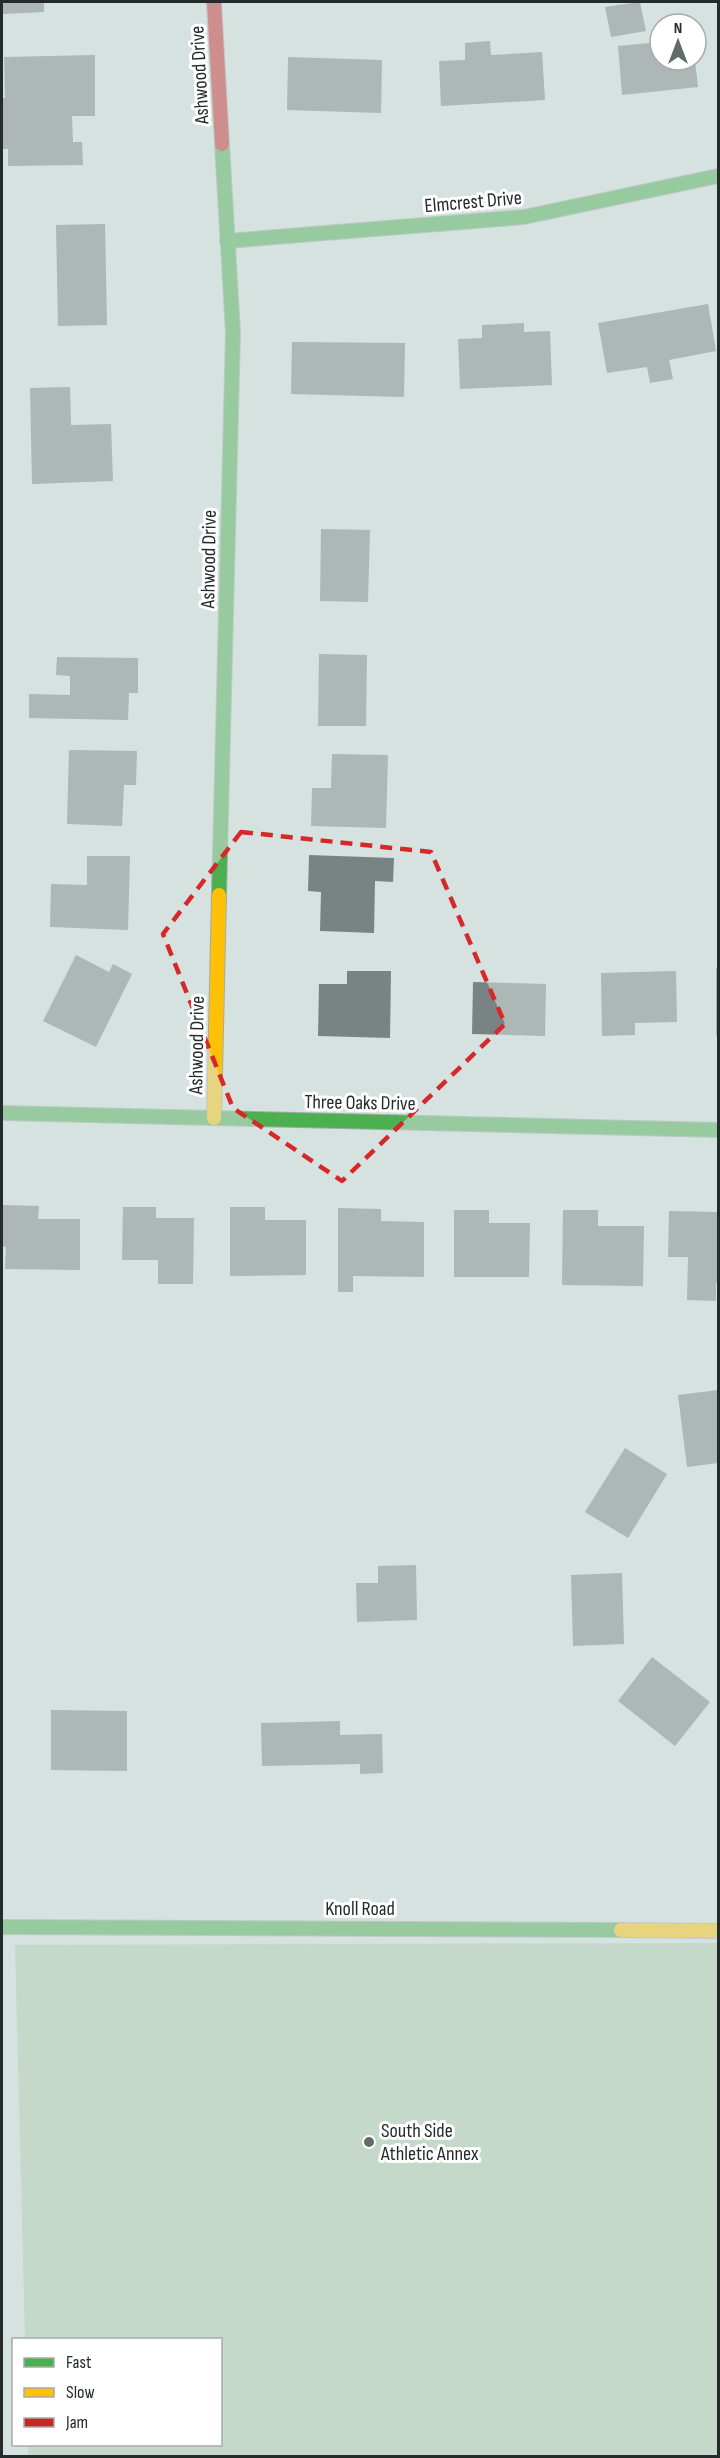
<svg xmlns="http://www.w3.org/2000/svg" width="720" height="2458" font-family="'Sofia Sans Condensed',sans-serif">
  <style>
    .green { fill: #b2ceaf }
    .building { fill: #7a8383 }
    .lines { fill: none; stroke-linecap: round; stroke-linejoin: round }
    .fast-casing { stroke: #a1acaa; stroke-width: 16 }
    .slow-casing { stroke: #a1acaa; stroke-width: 16 }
    .jam-casing { stroke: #a1acaa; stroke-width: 16 }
    .fast { stroke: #4caf50; stroke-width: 14 }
    .slow { stroke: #ffc107; stroke-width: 14 }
    .jam { stroke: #c62828; stroke-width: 14 }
    .marked { fill: none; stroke: #d62828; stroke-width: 4.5; stroke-dasharray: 12 8; stroke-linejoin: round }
    .poi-dot { fill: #616c6a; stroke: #fff; stroke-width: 2 }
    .labels { text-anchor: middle; stroke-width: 6; stroke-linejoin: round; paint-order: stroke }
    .street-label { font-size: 20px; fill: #232c2b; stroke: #fff }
    .poi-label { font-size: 20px; fill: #232c2b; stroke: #fff; text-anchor: start }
  </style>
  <rect width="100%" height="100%" fill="#d5e2e0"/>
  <path class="green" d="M 718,1943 L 718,2456 L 28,2456 L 28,2445 L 220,2444 L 220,2340 L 25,2339 L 15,1945 Z"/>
  <path class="building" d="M 2,2 L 44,2 L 44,12 L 2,14 Z
    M 640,2 L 646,31 L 611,37 L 605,7 Z
    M 490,41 L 491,55 L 542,52 L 545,100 L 441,106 L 439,61 L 465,60 L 465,43 Z
    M 660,42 L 660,60 L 695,60 L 698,87 L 622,95 L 618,46 Z
    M 95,55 L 95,116 L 72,116 L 73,142 L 82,142 L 83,165 L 8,166 L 8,149 L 2,149 L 2,98 L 5,98 L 4,57 Z
    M 288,57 L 382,60 L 381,113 L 287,110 Z
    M 105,224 L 107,325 L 58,326 L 56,225 Z
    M 708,304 L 716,351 L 669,360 L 673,379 L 650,383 L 647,367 L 607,373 L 598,323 Z
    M 524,323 L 524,332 L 550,331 L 552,385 L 460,389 L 458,339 L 482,338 L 482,325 Z
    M 292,342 L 405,343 L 404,397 L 291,394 Z
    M 70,387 L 71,425 L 111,424 L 113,481 L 32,484 L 30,388 Z
    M 321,529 L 370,530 L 368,602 L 320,601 Z
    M 319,654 L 367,655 L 366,726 L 318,726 Z
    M 57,657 L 138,658 L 138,693 L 129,693 L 128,720 L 29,718 L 29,694 L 70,695 L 70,676 L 56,675 Z
    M 69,750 L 137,751 L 136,785 L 124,785 L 122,826 L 67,824 Z
    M 332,754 L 388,755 L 386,828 L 311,826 L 312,788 L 331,788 Z
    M 309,855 L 394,858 L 393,882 L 375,881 L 374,933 L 320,931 L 321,892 L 308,891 Z
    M 87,856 L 130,856 L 128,930 L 50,927 L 51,884 L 87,885 Z
    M 76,955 L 109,972 L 113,964 L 132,974 L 96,1047 L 43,1021 Z
    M 716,968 L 718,968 L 718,1036 L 716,1036 Z
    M 347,971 L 391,971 L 390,1038 L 318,1036 L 319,984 L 347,984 Z
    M 676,971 L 677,1022 L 635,1023 L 635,1035 L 602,1036 L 601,973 Z
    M 473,982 L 546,984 L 545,1036 L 472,1034 Z
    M 2,1205 L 39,1206 L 38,1219 L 80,1219 L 80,1270 L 5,1269 L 6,1247 L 2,1246 Z
    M 123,1207 L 156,1207 L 156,1218 L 194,1218 L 193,1284 L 158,1284 L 158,1260 L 122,1260 Z
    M 230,1207 L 265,1207 L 265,1220 L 306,1220 L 306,1275 L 230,1276 Z
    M 338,1208 L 381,1209 L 381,1221 L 424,1222 L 424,1277 L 353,1276 L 353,1292 L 338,1292 Z
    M 454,1210 L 489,1210 L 489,1223 L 530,1223 L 529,1277 L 454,1277 Z
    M 563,1210 L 598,1210 L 598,1226 L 644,1226 L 643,1286 L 562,1285 Z
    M 669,1211 L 718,1212 L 718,1283 L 716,1283 L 716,1301 L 687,1300 L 688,1257 L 668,1257 Z
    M 718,1390 L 718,1463 L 687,1467 L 678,1395 Z
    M 625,1448 L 667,1474 L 628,1538 L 585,1512 Z
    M 416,1565 L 417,1620 L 357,1622 L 356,1583 L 378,1583 L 378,1566 Z
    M 622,1573 L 624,1644 L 573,1646 L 571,1575 Z
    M 652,1657 L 710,1702 L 675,1746 L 618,1701 Z
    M 51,1710 L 127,1711 L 127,1771 L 51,1770 Z
    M 340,1721 L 340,1735 L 382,1734 L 383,1773 L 360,1774 L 360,1764 L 262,1766 L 261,1723 Z"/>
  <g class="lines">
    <defs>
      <path id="fast" d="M 227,241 L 524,217 L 718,176
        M 219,895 L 233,332 L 222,144
        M 2,1113 L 718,1130
        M 2,1927 L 621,1930"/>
      <path id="slow" d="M 214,1118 L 219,895
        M 621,1930 L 718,1931"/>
      <path id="jam" d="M 214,2 L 222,144"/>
    </defs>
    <use href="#fast" class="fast-casing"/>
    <use href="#slow" class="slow-casing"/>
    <use href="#jam" class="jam-casing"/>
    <use href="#fast" class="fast"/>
    <use href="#slow" class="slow"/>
    <use href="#jam" class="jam"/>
  </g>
  <path d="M0 0H720V2458H0ZM 241,832 L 431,852 L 505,1024 L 342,1181 L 233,1108 L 163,934 Z" fill="#d5e2e0" fill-opacity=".55" fill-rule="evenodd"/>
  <path class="marked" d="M 241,832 L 431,852 L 505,1024 L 342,1181 L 233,1108 L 163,934 Z"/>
  <circle class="poi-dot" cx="369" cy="2142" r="6"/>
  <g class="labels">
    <g class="street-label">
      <text transform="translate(199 75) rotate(-93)" y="7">Ashwood Drive</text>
      <text transform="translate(473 201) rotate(-5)" y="7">Elmcrest Drive</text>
      <text transform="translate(208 559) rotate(-89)" y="7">Ashwood Drive</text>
      <text transform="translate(196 1045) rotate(-89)" y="7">Ashwood Drive</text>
      <text transform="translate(360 1102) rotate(1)" y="7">Three Oaks Drive</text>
      <text x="360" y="1915">Knoll Road</text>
    </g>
    <g class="poi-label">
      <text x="381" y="2137">South Side<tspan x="381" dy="23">Athletic Annex</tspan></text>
    </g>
  </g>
  <rect width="720" height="2458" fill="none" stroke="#232c2b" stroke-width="6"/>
  <rect x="12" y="2338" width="210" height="108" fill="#ffffff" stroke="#a7abaa" stroke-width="1.5"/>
  <rect x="24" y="2358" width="30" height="9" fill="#4caf50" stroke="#a7abaa" stroke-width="1.5"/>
  <text x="66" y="2368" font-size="18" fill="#232c2b">Fast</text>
  <rect x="24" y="2388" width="30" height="9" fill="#ffc107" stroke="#a7abaa" stroke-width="1.5"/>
  <text x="66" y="2398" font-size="18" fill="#232c2b">Slow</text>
  <rect x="24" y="2418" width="30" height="9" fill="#c62828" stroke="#a7abaa" stroke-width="1.5"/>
  <text x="66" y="2428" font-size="18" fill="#232c2b">Jam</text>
  <g transform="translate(678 42)"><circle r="28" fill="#ffffff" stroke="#a7abaa" stroke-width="1.5"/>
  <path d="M0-4.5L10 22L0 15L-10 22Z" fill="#616c6a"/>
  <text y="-9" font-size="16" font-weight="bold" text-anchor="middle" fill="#232c2b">N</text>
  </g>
</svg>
